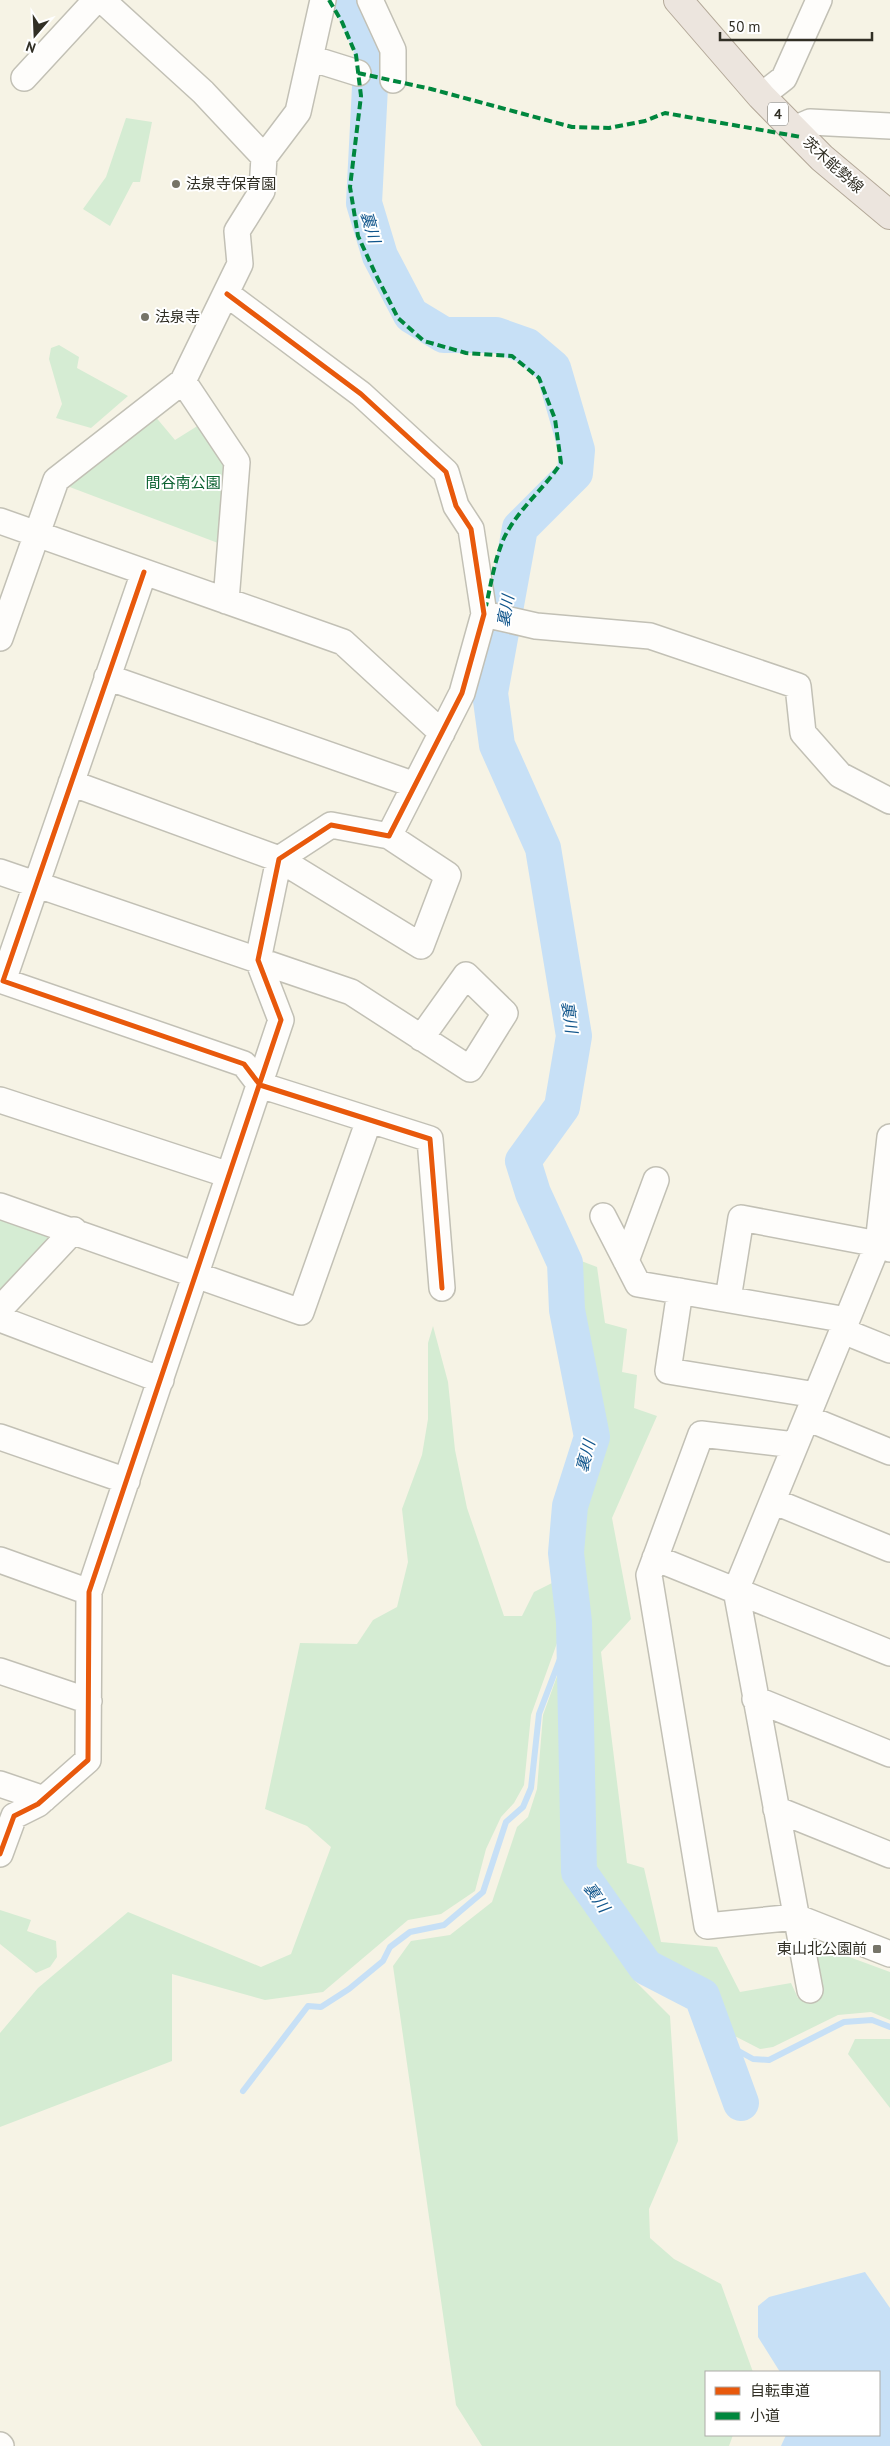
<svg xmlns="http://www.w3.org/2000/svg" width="890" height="2446" font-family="'PT Sans','Noto Sans JP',sans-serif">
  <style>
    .green { fill: #d5ecd3 }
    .water { fill: #c7e0f6 }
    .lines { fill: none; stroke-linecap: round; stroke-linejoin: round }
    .stream { stroke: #c7e0f6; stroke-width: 6 }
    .river { stroke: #c7e0f6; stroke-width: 36 }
    .minor-casing { stroke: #c2c0b5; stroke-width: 28 }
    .major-casing { stroke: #b3a898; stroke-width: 30 }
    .minor { stroke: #fefdfb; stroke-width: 25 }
    .major { stroke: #ece5de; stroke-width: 28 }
    .quiet { stroke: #00873e; stroke-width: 4; stroke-dasharray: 8 4; stroke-linecap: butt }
    .cycleway-casing { stroke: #fff; stroke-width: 8 }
    .cycleway { stroke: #e8590c; stroke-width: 5 }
    .poi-dot { fill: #767468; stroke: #fff; stroke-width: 2 }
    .labels { text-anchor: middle; stroke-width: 4; stroke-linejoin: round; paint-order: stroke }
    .shield { fill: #fff; stroke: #6f6d66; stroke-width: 1 }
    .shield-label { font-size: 14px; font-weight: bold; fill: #312f25 }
    .street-label { font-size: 15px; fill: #312f25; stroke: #fff }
    .poi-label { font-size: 15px; fill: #312f25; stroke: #fff; text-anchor: start }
    .park-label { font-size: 15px; fill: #0b6231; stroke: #fff }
    .water-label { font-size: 16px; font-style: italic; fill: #11568c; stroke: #fff }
  </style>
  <rect width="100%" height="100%" fill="#f6f3e5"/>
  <path class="green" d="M 126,118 L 152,122 L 140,182 L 133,182 L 110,226 L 83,209 L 106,177 Z
    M 59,345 L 79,357 L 77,368 L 128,396 L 91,428 L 56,418 L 62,404 L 49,359 L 51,348 Z
    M 154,415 L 175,440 L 199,425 L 226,466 L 226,537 L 218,543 L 67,486 Z
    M 0,1219 L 48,1237 L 46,1243 L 0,1294 Z
    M 576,1259 L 597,1267 L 605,1323 L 627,1329 L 622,1372 L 637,1375 L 634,1408 L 657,1416 L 612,1518 L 631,1619 L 601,1652 L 627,1863 L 644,1868 L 661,1942 L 717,1947 L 740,1992 L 791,1983 L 798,1998 L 818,1996 L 814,1944 L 890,1972 L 890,2020 L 871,2012 L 838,2015 L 773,2047 L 760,2049 L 725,2031 L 710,1989 L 652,1958 L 586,1868 L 582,1624 L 572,1553 L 581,1505 L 598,1438 L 595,1397 L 578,1321 Z
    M 433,1326 L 448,1382 L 455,1450 L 467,1508 L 504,1616 L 522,1616 L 534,1592 L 554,1582 L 565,1621 L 531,1715 L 524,1785 L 514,1803 L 501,1817 L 486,1849 L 475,1891 L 441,1914 L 408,1920 L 323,1992 L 265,2000 L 172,1974 L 172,2061 L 0,2127 L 0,2033 L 38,1988 L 128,1912 L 261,1967 L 291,1954 L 331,1847 L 307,1826 L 265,1809 L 300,1643 L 357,1644 L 373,1620 L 397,1607 L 408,1562 L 402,1509 L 422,1455 L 428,1419 L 428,1343 Z
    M 565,1654 L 567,1876 L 636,1982 L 670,2016 L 678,2141 L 649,2209 L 650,2238 L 674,2259 L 721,2284 L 753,2372 L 706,2372 L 706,2435 L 733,2435 L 729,2446 L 482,2446 L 456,2405 L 393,1966 L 411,1941 L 450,1935 L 492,1902 L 517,1827 L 528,1817 L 537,1789 L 543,1715 Z
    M 0,1910 L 31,1920 L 27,1931 L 56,1941 L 57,1957 L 50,1967 L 36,1973 L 0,1944 Z
    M 855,2039 L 890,2039 L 890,2108 L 848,2054 Z"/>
  <path class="water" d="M 865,2272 L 890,2308 L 890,2446 L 781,2446 L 786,2435 L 879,2435 L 879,2372 L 780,2372 L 758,2337 L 758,2306 L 769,2297 Z"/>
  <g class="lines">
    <path class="stream" d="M 717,2039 L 753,2059 L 769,2060 L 844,2022 L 872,2020 L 890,2027
      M 243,2091 L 308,2006 L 321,2007 L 349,1989 L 383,1961 L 390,1947 L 410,1932 L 444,1925 L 483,1892 L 506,1822 L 523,1807 L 531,1788 L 539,1714 L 574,1622"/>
    <path class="river" d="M 350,0 L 372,48 L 364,203 L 380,256 L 411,315 L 444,335 L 496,335 L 527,346 L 553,368 L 577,450 L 575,473 L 520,528 L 490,693 L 497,745 L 543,848 L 574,1036 L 562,1107 L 523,1161 L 533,1193 L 565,1263 L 567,1310 L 592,1437 L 570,1506 L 566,1553 L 574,1622 L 579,1872 L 646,1967 L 702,1996 L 741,2103"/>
    <defs>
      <path id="minor" d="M 102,0 L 203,92 L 264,157
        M 370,0 L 393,50 L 393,80
        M 310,58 L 358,73
        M 24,78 L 96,0
        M 761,96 L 784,78 L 819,0
        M 794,129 L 810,122 L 890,126
        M 183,381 L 237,462 L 226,601
        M 0,521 L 343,642 L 442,733
        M 144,572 L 3,981 L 244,1064 L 260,1085 L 430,1139 L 442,1288
        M 484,614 L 536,626 L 650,636 L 798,686 L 803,733 L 840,775 L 890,801
        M 0,638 L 56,480 L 183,381 L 240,264 L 237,231 L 262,191 L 264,157 L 298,112 L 323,0
        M 107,677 L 415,785
        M 71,783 L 279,859 L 421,946 L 448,875 L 389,836
        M 0,872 L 351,992 L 470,1069 L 505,1013 L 466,975 L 421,1038
        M 0,1100 L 229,1175
        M 0,1206 L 301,1312 L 369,1120
        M 603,1216 L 638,1284 L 847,1320
        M 626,1261 L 656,1180
        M 680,1291 L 668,1371 L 816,1395
        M 728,1299 L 741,1218 L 878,1244 L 890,1249
        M 0,1309 L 74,1230
        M 0,1319 L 161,1380
        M 843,1331 L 890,1350
        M 807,1418 L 890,1452
        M 0,1437 L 127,1481
        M 795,1445 L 701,1434 L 649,1575 L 707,1926 L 796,1917 L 890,1954
        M 773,1501 L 890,1549
        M 655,1558 L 890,1653
        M 0,1560 L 89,1592
        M 0,1671 L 89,1701
        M 755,1699 L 890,1754
        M 0,1784 L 44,1799
        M 776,1809 L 890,1855
        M 0,1854 L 14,1816 L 38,1804 L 88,1760 L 89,1592 L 281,1020 L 258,960 L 279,859 L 331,825 L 389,836 L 462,693 L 484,614 L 471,529 L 456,506 L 446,472 L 361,394 L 227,294
        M 810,1990 L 736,1590 L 878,1244 L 890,1137
        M 0,2445 L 1,2446"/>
      <path id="major" d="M 678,0 L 761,96 L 822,158 L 890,215"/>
    </defs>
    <use href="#minor" class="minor-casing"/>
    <use href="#major" class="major-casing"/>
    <use href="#minor" class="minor"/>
    <use href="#major" class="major"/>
    <path class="quiet" d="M 329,0 L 342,22 L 356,55 L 361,96 L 350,187 L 358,236 L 376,275 L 398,318 L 424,341 L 466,353 L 512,356 L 539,378 L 555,419 L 561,463 C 544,489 518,509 504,538 C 495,558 491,584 486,606
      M 358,73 L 431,89 L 572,127 L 609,128 L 645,121 L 665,113 L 801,137"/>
    <defs>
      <path id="cycleway" d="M 144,572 L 3,981 L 244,1064 L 260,1085 L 430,1139 L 442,1288
        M 0,1854 L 14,1816 L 38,1804 L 88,1760 L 89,1592 L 281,1020 L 258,960 L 279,859 L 331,825 L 389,836 L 462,693 L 484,614 L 471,529 L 456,506 L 446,472 L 361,394 L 227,294"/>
    </defs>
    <use href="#cycleway" class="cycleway-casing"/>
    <use href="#cycleway" class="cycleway"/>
  </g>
  <g class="poi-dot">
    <circle cx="176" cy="184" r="5"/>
    <circle cx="145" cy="317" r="5"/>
    <rect x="872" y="1944" width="10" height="10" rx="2.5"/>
  </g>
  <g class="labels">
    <rect class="shield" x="768" y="102.5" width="20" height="23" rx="4"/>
    <g class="shield-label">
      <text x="778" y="119">4</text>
    </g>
    <g class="street-label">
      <text transform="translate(833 165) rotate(42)" y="5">茨木能勢線</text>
    </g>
    <g class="poi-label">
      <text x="186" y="189">法泉寺保育園</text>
      <text x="155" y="322">法泉寺</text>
      <text x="867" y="1954" text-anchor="end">東山北公園前</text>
    </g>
    <g class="park-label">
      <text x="183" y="488">間谷南公園</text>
    </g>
    <g class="water-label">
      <text transform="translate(371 227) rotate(74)" y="6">裏川</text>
      <text transform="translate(505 611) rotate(-80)" y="6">裏川</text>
      <text transform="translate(570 1017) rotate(82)" y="6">裏川</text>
      <text transform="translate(585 1456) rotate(-75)" y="6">裏川</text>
      <text transform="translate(597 1897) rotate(55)" y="6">裏川</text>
    </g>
  </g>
  <rect x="705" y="2371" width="175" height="65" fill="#ffffff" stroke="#adaca8"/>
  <rect x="715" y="2387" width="25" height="8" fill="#e8590c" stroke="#adaca8"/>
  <text x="750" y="2396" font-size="15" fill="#312f25">自転車道</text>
  <rect x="715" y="2412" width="25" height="8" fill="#00873e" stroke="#adaca8"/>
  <text x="750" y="2421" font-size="15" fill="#312f25">小道</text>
  <g transform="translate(35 35) rotate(199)" stroke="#ffffff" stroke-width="4" paint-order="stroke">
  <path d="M0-4L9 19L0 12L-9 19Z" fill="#312f25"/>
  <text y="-8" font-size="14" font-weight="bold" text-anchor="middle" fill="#312f25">N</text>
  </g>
  <path d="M720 32v8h152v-8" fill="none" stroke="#312f25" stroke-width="2.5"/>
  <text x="728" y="32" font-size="15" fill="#312f25" stroke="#ffffff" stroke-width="4" paint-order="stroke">50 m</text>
</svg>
